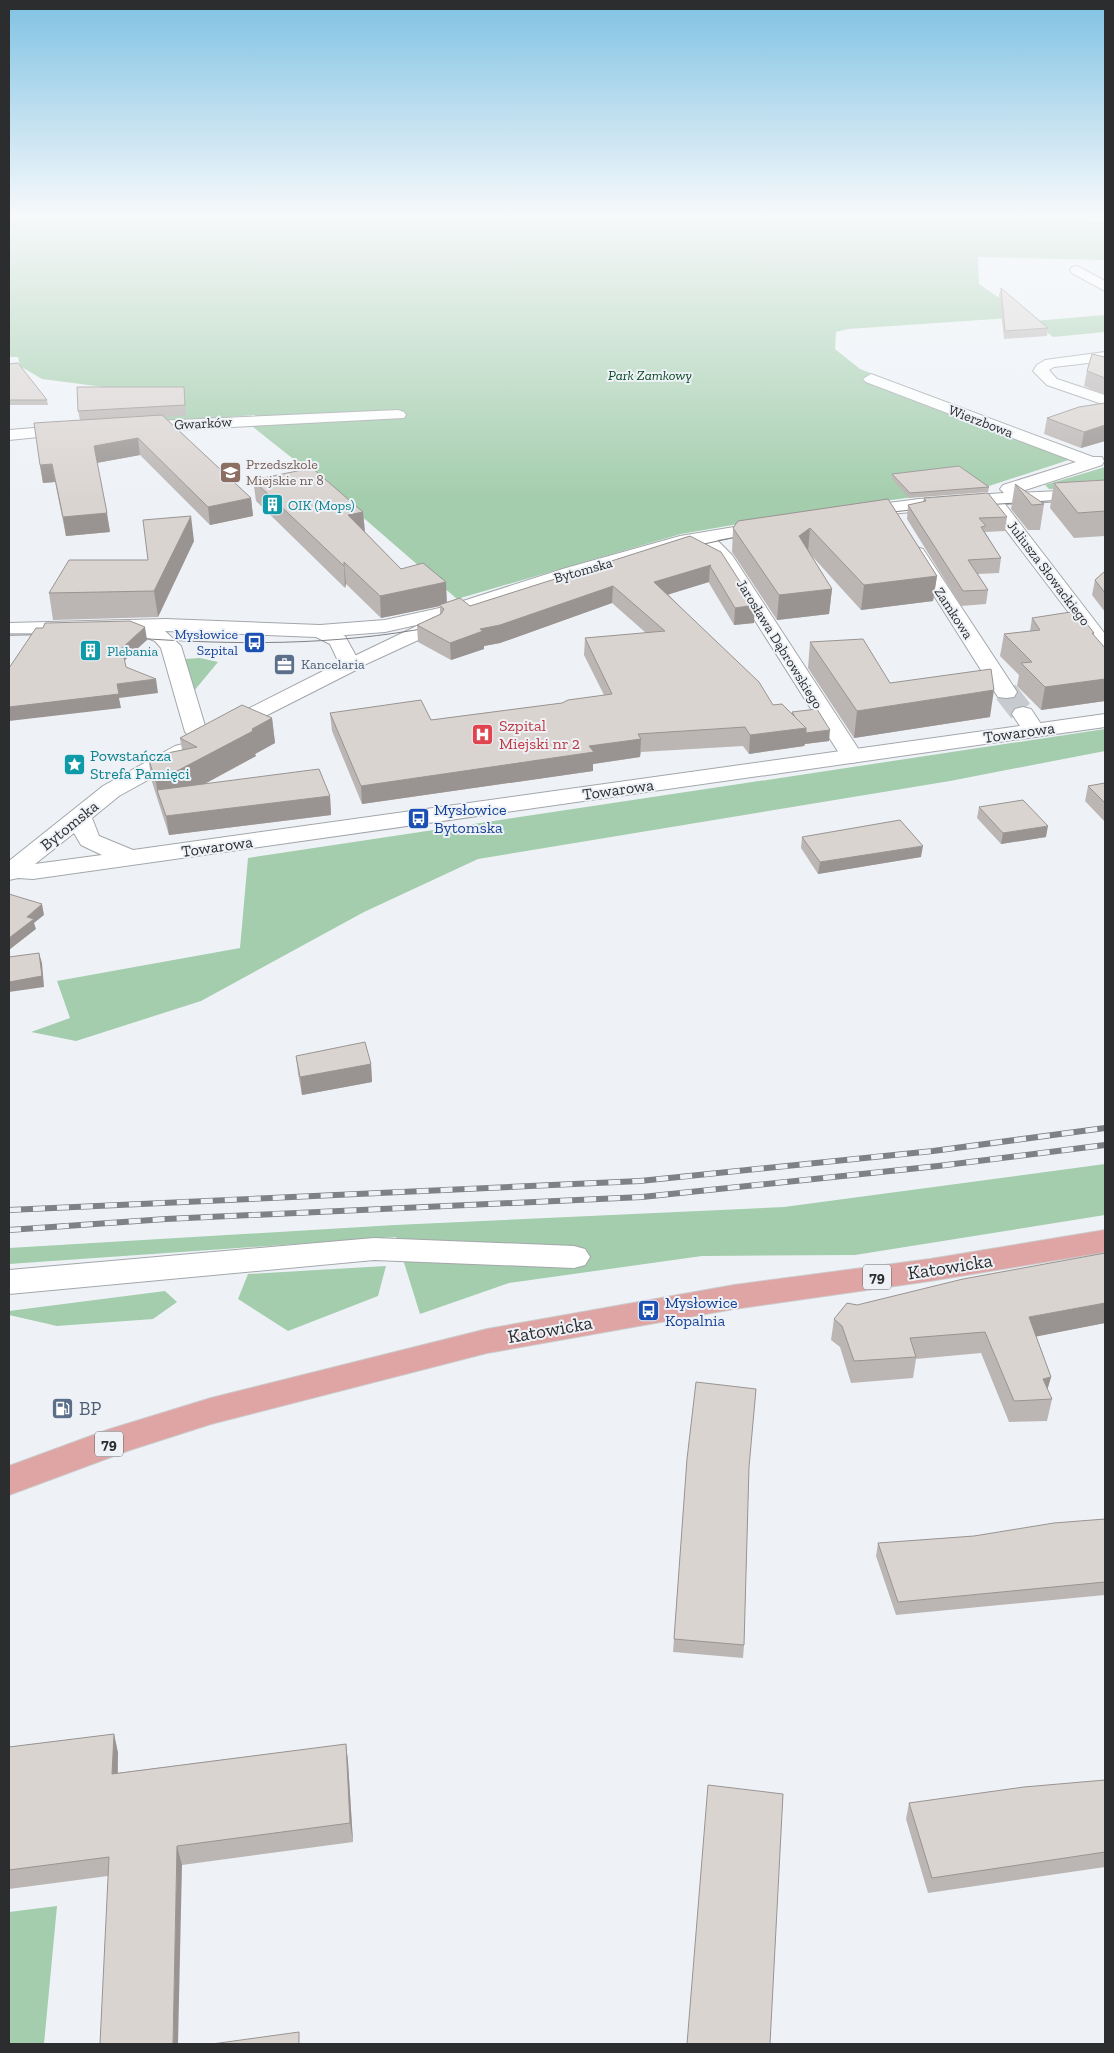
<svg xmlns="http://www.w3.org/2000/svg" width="1114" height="2053" font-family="'Zilla Slab',serif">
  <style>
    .green { fill: #a3cdac }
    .water { fill: #83d8db }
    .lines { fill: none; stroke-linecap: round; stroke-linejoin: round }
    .minor-tunnel { stroke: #c7cbcf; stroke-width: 24; stroke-dasharray: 24 12; stroke-linecap: butt }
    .minor-casing { stroke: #a3a7ab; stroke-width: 2 }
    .tertiary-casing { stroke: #a3a7ab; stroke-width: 2 }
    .primary-casing { stroke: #cccdcd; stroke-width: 2 }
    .minor { fill: #fff; fill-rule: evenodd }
    .tertiary { fill: #fff; fill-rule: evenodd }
    .primary { fill: #dfa4a4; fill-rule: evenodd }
    .tram { stroke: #7f8184; stroke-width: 1 }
    .rail-casing { stroke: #7f8184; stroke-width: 6 }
    .rail { stroke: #eef2f7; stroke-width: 4.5; stroke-dasharray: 12; stroke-linecap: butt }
    .wall { fill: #bbb6b4 }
    .shaded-wall { fill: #999492 }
    .building { fill: #dad4d1; stroke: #999492 }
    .labels { text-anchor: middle; stroke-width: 4; stroke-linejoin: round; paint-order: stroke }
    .far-park-label { font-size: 14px; font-style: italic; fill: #064721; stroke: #eef2f7 }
    .far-street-label { font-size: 14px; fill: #2c2d2f; stroke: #eef2f7 }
    .far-education-label { font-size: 14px; fill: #785e54; stroke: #eef2f7; text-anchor: start }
    .far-culture-label { font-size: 14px; fill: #0d838f; stroke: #eef2f7; text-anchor: start }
    .far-transit-label { font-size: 14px; fill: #164399; stroke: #eef2f7; text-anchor: end }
    .far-service-label { font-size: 14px; fill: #4e5e75; stroke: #eef2f7; text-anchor: start }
    .shield { fill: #eef2f7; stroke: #66686b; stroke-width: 1 }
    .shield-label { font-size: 15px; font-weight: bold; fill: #2c2d2f }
    .health-label { font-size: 16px; fill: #be3a42; stroke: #eef2f7; text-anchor: start }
    .street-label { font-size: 16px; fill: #2c2d2f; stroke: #eef2f7 }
    .culture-label { font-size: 16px; fill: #0d838f; stroke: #eef2f7; text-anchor: start }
    .transit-label { font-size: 16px; fill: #164399; stroke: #eef2f7; text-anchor: start }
    .near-street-label { font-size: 19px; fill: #2c2d2f; stroke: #eef2f7 }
    .near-service-label { font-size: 19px; fill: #4e5e75; stroke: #eef2f7; text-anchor: start }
  </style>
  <rect width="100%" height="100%" fill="#eef2f7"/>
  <path class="green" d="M 9,214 L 860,214 L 1105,221 L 1105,260 L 978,257 L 979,284 L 1027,317 L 848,329 L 836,332 L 835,349 L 860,369 L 1087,454 L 986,487 L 819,510 L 681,534 L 457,599 L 321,481 L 253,427 L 255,415 L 144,424 L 135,391 L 42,379 L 20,366 L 18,357 L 9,357 Z
    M 1105,315 L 1105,332 L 1053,337 L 1033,321 Z
    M 1105,467 L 1105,487 L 1049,489 L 1045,485 Z
    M 200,658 L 218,662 L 194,691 L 185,659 Z
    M 1105,729 L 1105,751 L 950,781 L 478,859 L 364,912 L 201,1001 L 76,1041 L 31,1032 L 70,1018 L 57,981 L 240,948 L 248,858 Z
    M 1105,1164 L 1105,1215 L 855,1255 L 702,1256 L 509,1283 L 420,1314 L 396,1237 L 9,1264 L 9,1248 L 395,1225 L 784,1207 Z
    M 386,1266 L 378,1296 L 288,1331 L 238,1299 L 248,1274 Z
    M 165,1291 L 177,1302 L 153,1319 L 57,1326 L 9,1315 L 9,1311 Z
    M 57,1906 L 44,2044 L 9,2044 L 9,1912 Z"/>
  <path class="water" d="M 915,214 L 1105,214 L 1105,218 Z"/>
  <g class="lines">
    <path class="minor-tunnel" d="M 1006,692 L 1023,714"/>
    <defs>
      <path id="minor" d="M 1077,266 L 1105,281 L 1105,291 L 1072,273 L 1070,270 L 1072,267 Z
        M 1105,352 L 1105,361 L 1054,367 L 1049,370 L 1057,379 L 1105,395 L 1105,405 L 1047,385 L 1033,371 L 1037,365 L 1045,360 Z
        M 871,374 L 1093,457 L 1102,457 L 1104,461 L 1102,465 L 1016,493 L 1105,489 L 1105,499 L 1005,504 L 1105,634 L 1105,653 L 1098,651 L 987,505 L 857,517 L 851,516 L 848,512 L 851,508 L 857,507 L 919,499 L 1004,493 L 1000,489 L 1003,485 L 1076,462 L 866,382 L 863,379 Z
        M 398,410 L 404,412 L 406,415 L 404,418 L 135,432 L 127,427 L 135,422 Z
        M 72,425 L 78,427 L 80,430 L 78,433 L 9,440 L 9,430 Z
        M 770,521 L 776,522 L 779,526 L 776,530 L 717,540 L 732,555 L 863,756 L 860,761 L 852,763 L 844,761 L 716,559 L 699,544 L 580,576 L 436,621 L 443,626 L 440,630 L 351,671 L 344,669 L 341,665 L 344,661 L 421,624 L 385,632 L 320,637 L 313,635 L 310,631 L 313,627 L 320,625 L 385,620 L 444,607 L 566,568 L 680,536 Z
        M 916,547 L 923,549 L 1017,692 L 1014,697 L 1006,698 L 998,697 L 907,553 L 909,549 Z
        M 1023,707 L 1031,709 L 1045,730 L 1042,735 L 1034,737 L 1026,735 L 1012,714 L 1015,709 Z
        M 374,1238 L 574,1246 L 585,1249 L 590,1257 L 585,1265 L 574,1268 L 374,1260 L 9,1294 L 9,1270 Z"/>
      <path id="tertiary" d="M 166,619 L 320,625 L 345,636 L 361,665 L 358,669 L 226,736 L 218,734 L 215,729 L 218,724 L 339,663 L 330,644 L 316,637 L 165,631 L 181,646 L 206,729 L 217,739 L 214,744 L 206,746 L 198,744 L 185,732 L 161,648 L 155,641 L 132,632 L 9,635 L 9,623 Z
        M 1105,714 L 1105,727 L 33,879 L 18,878 L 9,880 L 9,861 L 103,786 L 175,746 L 183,744 L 191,746 L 194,751 L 191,756 L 119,796 L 92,818 L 99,836 L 133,850 ZM 74,833 L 81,845 L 102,855 L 35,864 Z"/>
      <path id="primary" d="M 1105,1230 L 1105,1252 L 930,1281 L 734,1309 L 487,1353 L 211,1424 L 130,1450 L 9,1495 L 9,1466 L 107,1430 L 211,1398 L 487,1329 L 734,1285 L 930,1259 Z"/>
    </defs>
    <use href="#minor" class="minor-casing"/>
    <use href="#tertiary" class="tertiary-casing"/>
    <use href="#primary" class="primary-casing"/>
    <use href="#minor" class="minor"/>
    <use href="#tertiary" class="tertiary"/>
    <use href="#primary" class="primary"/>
    <path class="tram" d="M 984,505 L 1064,500
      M 882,513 L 922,509
      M 690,547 L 746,535
      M 9,634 L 46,634
      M 134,638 C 234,645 333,646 432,627"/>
    <defs>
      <path id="rail" d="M 9,1210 L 640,1181 L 933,1151 L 1105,1128
        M 9,1230 L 166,1219 L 642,1197 L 938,1166 L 1105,1145"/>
    </defs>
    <use href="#rail" class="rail-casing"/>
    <use href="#rail" class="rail"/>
  </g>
  <path class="wall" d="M 1001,288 L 1048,328 L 1047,336 L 1004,339 L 999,295 Z
    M 1105,357 L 1105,395 L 1084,386 L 1087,371 Z
    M 9,364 L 47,400 L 48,405 L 9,405 Z
    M 184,387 L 186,416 L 165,417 L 251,498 L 253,516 L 210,525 L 140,455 L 97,463 L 110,532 L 66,536 L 55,482 L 43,483 L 40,465 L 80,420 L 78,411 Z
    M 1105,403 L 1105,441 L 1081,448 L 1044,434 L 1047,418 Z
    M 892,474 L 989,487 L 988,492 L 909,498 L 892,479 Z
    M 253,480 L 363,512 L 365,532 L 401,569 L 447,602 L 470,606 L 690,536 L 754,623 L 734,625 L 709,583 L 709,582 L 668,594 L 773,705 L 792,714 L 792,712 L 829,741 L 805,744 L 804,746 L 749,754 L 743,746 L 641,752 L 640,757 L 593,764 L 593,771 L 362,804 L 332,731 L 330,713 L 431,720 L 562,703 L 604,695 L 584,655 L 585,638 L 646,633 L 612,603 L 500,643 L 484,646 L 484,649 L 451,660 L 418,642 L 417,625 L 440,614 L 440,606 L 381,618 L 346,584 L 345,588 L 256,501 Z
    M 1105,480 L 1105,536 L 1074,538 L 1050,508 L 1054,483 Z
    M 1015,484 L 1044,504 L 1040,530 L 1028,530 L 1011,509 Z
    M 924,498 L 1007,517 L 1005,531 L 985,532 L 1001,558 L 999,573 L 978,574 L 988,590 L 986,604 L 961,606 L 907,519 L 908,505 L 923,502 Z
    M 888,499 L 937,576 L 933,601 L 861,610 L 811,555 L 832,589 L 829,614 L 777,620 L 732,552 L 733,528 Z
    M 194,541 L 158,617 L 53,620 L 49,593 L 148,560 Z
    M 1105,571 L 1105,612 L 1092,595 L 1095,580 Z
    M 1032,618 L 1094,633 L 1094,636 L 1105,648 L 1105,701 L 1041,710 L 1017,686 L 1019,675 L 1000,656 L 1004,634 L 1030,631 Z
    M 810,642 L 890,683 L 990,717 L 854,738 L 808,668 Z
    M 272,718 L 275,743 L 255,754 L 256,756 L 205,784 L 330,796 L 331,815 L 169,835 L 152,782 L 148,757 L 182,750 L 180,738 Z
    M 1105,783 L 1105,822 L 1085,801 L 1088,786 Z
    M 979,807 L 1046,837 L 1001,844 L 977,818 Z
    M 802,837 L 921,857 L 818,874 L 801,848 Z
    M 296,1056 L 371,1064 L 372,1082 L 302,1095 L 298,1074 Z
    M 857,1305 L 1105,1323 L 1036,1336 L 1051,1377 L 1047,1390 L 1052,1399 L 1047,1421 L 1009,1422 L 981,1353 L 916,1359 L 913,1378 L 851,1383 L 840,1347 L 831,1340 L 834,1319 Z
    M 687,1459 L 749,1467 L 744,1645 L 743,1658 L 673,1652 Z
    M 1105,1519 L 1105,1595 L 896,1615 L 876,1556 L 878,1543 L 974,1536 Z
    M 114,1734 L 118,1753 L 118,1773 L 346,1744 L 348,1762 L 353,1842 L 182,1865 L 108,1876 L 9,1889 L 9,1747 Z
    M 1105,1780 L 1105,1867 L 928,1893 L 906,1819 L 909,1803 Z"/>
  <path class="shaded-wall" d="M 1105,425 L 1105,441 L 1081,448 L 1084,432 Z
    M 138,438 L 140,455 L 96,463 L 94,446 Z
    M 52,464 L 55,482 L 43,483 L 40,465 Z
    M 251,498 L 253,516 L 210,525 L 208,507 Z
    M 363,512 L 365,533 L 348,515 Z
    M 107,513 L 110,532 L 66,536 L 63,517 Z
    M 191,516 L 194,541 L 158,617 L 154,591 Z
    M 810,528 L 808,552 L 799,536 Z
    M 344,562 L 346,584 L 345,588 L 344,566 Z
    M 711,565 L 710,566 L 709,582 L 654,599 L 654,582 Z
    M 937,576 L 933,601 L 861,610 L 864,585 Z
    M 446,582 L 447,604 L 439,605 L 440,606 L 381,618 L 380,596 Z
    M 613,586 L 612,603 L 500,643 L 484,646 L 484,649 L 451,660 L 450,643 L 480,629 Z
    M 832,589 L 829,614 L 777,620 L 779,595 Z
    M 755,605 L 754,623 L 734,625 L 735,608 Z
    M 145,627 L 147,640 L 124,661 L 122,648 Z
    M 156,679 L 158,693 L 119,698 L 121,708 L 9,721 L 9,707 L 117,684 Z
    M 1105,679 L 1105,701 L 1041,710 L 1045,687 Z
    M 994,690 L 990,717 L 854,738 L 857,711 Z
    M 272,718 L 275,743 L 255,754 L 256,756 L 163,806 L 157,790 L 160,808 L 156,782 Z
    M 806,728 L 830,730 L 829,741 L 805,744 L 804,746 L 749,754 L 750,735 Z
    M 641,739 L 640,757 L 593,764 L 593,771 L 362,804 L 361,786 L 589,746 Z
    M 330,796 L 331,815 L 169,835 L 166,816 Z
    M 1048,826 L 1046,837 L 1001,844 L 1003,833 Z
    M 923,846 L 921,857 L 818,874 L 820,862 Z
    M 42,904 L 44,915 L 34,923 L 36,929 L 9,950 L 9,938 L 27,917 Z
    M 39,953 L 42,963 L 44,987 L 9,992 L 9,982 Z
    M 371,1064 L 372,1082 L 302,1095 L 300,1077 Z
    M 1105,1303 L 1105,1323 L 1024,1339 L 1029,1317 Z
    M 1051,1377 L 1045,1398 L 1043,1379 Z
    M 114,1734 L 118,1753 L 117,1792 L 112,1774 Z
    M 346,1744 L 348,1762 L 353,1842 L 350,1823 Z
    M 177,1846 L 182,1865 L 178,2044 L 173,2044 Z"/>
  <path class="building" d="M 1001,288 L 1048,328 L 1005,331 Z
    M 1092,354 L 1105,357 L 1105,378 L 1087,371 Z
    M 18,363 L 47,400 L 9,400 L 9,364 Z
    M 77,387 L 184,387 L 185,405 L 78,411 Z
    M 1105,403 L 1105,425 L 1084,432 L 1047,418 L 1079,407 Z
    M 162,415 L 251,498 L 208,507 L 138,438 L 94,446 L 107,513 L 63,517 L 52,464 L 40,465 L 34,423 Z
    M 959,466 L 989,487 L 910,493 L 892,474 Z
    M 312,468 L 363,512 L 348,515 L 401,569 L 423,563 L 446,582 L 380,596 L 344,562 L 344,566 L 253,480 Z
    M 1105,480 L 1105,511 L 1078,513 L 1054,483 Z
    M 1015,484 L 1044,504 L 1032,505 Z
    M 988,493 L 1007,517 L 979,518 L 986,526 L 981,527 L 1001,558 L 968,560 L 988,590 L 963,591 L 908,505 L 926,501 L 924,498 Z
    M 888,499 L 937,576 L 864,585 L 810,528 L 799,536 L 832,589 L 779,595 L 733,528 L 738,521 Z
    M 191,516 L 154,591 L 49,593 L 69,560 L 148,560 L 143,520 Z
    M 690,536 L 721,552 L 755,605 L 735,608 L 710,566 L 711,565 L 654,582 L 759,682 L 773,705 L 782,704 L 806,728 L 750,735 L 745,727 L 638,734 L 641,739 L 589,746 L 594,752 L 361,786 L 330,713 L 421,700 L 431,720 L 562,703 L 568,700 L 612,694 L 585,638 L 665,631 L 613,586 L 500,625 L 480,629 L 483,631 L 450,643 L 417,625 L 441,614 L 444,609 L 439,605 L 460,598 L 470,606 Z
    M 1105,571 L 1105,593 L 1095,580 Z
    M 1077,611 L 1094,633 L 1092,633 L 1105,648 L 1105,679 L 1045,687 L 1021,663 L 1032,662 L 1004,634 L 1040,630 L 1032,618 Z
    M 130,621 L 145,627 L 122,648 L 126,667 L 156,679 L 117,684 L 119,694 L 9,707 L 9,668 L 36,628 L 43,628 L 45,623 Z
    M 863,639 L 890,683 L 991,669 L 994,690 L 857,711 L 810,642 Z
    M 242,705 L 272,718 L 252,729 L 253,731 L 156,782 L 148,757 L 197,747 L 180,738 Z
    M 817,709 L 830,730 L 806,733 L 806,728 L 795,717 L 792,712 Z
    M 319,769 L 330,796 L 166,816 L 157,790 Z
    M 1105,783 L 1105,803 L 1088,786 Z
    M 1023,800 L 1048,826 L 1003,833 L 979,807 Z
    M 900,820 L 923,846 L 820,862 L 802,837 Z
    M 9,894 L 42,904 L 27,917 L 34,919 L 9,938 Z
    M 39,953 L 42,976 L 9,982 L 9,957 Z
    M 365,1042 L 371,1064 L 300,1077 L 296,1056 Z
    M 1105,1253 L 1105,1303 L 1029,1317 L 1051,1377 L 1043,1379 L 1052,1399 L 1014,1401 L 985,1332 L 910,1338 L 916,1357 L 854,1361 L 842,1326 L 834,1319 L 847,1303 L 857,1305 L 963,1279 Z
    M 696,1382 L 756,1389 L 749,1467 L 744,1645 L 674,1639 L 687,1459 Z
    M 1105,1519 L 1105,1582 L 898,1602 L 878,1543 L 974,1536 L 1054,1523 Z
    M 114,1734 L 112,1774 L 346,1744 L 350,1823 L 177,1846 L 173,2044 L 100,2044 L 109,1857 L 9,1870 L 9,1747 Z
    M 1105,1780 L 1105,1852 L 932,1878 L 909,1803 L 1024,1787 Z
    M 708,1785 L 783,1794 L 770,2044 L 687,2044 Z
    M 299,2032 L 299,2044 L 212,2044 Z"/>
  <linearGradient id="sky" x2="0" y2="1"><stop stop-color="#7fc2e3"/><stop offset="0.43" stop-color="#f7f9fb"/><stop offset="1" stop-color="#f7f9fb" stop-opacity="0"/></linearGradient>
  <rect width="1114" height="501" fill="url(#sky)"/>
  <defs>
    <symbol id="school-square" viewBox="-11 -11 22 22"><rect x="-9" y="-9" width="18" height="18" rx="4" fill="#8d6e63" stroke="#eef2f7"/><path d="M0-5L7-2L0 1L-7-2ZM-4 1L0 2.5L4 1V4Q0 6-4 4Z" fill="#fff"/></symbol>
    <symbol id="building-square" viewBox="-11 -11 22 22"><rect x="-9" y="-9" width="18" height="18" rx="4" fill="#0f9aa8" stroke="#eef2f7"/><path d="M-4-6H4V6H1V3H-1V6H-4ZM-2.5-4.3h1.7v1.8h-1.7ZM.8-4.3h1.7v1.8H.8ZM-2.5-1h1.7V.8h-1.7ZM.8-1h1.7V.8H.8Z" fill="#fff"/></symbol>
    <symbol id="bus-square" viewBox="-11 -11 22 22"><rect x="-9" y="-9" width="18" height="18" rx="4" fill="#1a4fb4" stroke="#eef2f7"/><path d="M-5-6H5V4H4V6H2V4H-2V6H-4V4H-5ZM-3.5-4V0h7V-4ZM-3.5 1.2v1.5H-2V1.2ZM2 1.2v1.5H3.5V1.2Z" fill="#fff"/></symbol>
    <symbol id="office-square" viewBox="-11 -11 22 22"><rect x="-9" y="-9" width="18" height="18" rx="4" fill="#5c6f8a" stroke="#eef2f7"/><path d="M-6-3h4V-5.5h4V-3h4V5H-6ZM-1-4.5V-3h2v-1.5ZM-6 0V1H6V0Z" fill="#fff"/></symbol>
    <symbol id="hospital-square" viewBox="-11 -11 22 22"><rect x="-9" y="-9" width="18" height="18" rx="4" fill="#e0444e" stroke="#eef2f7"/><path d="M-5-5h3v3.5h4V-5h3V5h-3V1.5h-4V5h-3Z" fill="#fff"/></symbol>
    <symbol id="sight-square" viewBox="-11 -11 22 22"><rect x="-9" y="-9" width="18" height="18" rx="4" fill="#0f9aa8" stroke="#eef2f7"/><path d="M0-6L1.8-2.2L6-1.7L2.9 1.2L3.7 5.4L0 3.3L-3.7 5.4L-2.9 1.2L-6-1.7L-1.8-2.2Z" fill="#fff"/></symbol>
    <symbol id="fuel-square" viewBox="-11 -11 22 22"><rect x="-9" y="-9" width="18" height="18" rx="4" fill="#5c6f8a" stroke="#eef2f7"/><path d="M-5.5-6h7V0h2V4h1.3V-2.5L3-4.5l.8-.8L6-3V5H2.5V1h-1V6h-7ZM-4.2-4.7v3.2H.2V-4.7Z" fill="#fff"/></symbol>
  </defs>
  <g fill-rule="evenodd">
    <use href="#school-square" x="218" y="460" width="25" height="25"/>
    <use href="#building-square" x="260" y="492" width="25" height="25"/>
    <use href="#bus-square" x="242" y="630" width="25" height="25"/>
    <use href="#building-square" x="78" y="638" width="25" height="25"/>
    <use href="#office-square" x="272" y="652" width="25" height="25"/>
    <use href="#hospital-square" x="470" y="722" width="25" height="25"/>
    <use href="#sight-square" x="62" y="752" width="25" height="25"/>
    <use href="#bus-square" x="406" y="806" width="25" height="25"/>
    <use href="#bus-square" x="636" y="1298" width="25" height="25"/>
    <use href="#fuel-square" x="50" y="1396" width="25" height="25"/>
  </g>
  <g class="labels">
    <g class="far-park-label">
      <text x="650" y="380">Park Zamkowy</text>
    </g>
    <g class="far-street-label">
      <text transform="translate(981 421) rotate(21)" y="5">Wierzbowa</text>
      <text transform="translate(203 423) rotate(-3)" y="5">Gwarków</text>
      <text transform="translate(583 570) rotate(-16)" y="5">Bytomska</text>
      <text transform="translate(1049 573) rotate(53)" y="5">Juliusza Słowackiego</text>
      <text transform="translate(954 613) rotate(57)" y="5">Zamkowa</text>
      <text transform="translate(780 644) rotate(58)" y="5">Jarosława Dąbrowskiego</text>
    </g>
    <g class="far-education-label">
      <text x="246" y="469">Przedszkole<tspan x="246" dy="16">Miejskie nr 8</tspan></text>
    </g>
    <g class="far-culture-label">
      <text x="288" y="510">OIK (Mops)</text>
      <text x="107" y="656">Plebania</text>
    </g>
    <g class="far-transit-label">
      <text x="238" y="639">Mysłowice<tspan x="238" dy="16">Szpital</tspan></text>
    </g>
    <g class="far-service-label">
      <text x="301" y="669">Kancelaria</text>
    </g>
    <g class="shield">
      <rect x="863" y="1264.5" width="28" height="25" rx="4"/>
      <rect x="95" y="1431.5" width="28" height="25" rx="4"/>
    </g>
    <g class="shield-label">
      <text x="877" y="1282">79</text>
      <text x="109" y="1449">79</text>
    </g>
    <g class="health-label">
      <text x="499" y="731">Szpital<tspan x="499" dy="18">Miejski nr 2</tspan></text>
    </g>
    <g class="street-label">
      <text transform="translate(1019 732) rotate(-8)" y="6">Towarowa</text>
      <text transform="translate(618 789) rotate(-8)" y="6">Towarowa</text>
      <text transform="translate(69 825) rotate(-39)" y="6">Bytomska</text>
      <text transform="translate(217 846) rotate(-8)" y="6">Towarowa</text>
    </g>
    <g class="culture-label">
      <text x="90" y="761">Powstańcza<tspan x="90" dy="18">Strefa Pamięci</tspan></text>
    </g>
    <g class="transit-label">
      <text x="434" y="815">Mysłowice<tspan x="434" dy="18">Bytomska</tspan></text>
      <text x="665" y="1308">Mysłowice<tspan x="665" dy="18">Kopalnia</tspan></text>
    </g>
    <g class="near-street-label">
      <text transform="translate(950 1266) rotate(-9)" y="7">Katowicka</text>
      <text transform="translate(550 1329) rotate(-10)" y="7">Katowicka</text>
    </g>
    <g class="near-service-label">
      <text x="79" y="1415">BP</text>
    </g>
  </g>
  <rect width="1114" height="2053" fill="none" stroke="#2c2d2f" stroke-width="20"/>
</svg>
